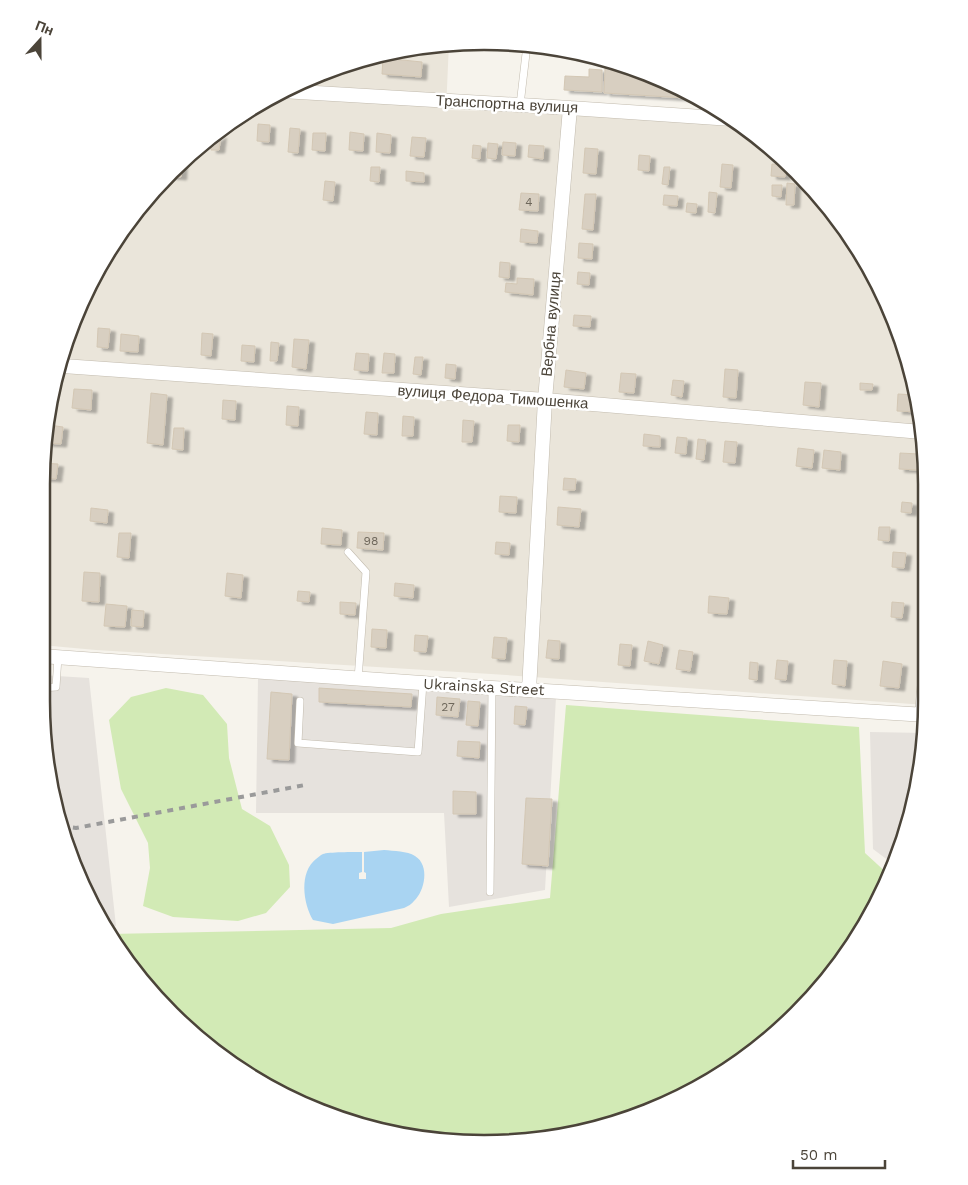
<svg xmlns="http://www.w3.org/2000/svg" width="968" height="1185" font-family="'Work Sans',sans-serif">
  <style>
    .residential { fill: #eae5da }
    .industrial { fill: #e6e2dd }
    .green { fill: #d2eab5 }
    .water { fill: #a9d4f2 }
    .building { fill: #d8cfc1; stroke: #d3c7b4; filter: url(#shadow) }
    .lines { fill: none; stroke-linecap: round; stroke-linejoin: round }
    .lane-casing { stroke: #c2bbae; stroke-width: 8 }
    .street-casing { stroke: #c2bbae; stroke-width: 15 }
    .lane { stroke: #fff; stroke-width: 7 }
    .street { stroke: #fff; stroke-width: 14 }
    .rail { stroke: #9a9a9a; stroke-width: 4; stroke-dasharray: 6 6; stroke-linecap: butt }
    .labels { text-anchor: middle; stroke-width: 5; stroke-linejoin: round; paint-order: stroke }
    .number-label { font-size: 12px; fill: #6e675b }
    .street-label { font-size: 15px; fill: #4b4439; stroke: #fff }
    .rim { fill: none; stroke: #4b4439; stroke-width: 2.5 }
  </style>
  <defs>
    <filter id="shadow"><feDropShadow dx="5.5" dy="3" stdDeviation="1" flood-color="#0004"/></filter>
  </defs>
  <rect width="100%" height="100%" fill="#f6f3ec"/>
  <path class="residential" d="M 449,43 L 446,110 L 537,112 L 740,125 L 776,151 L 835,215 L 881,288 L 912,370 L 926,455 L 926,705 L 491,674 L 96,650 L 41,645 L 42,455 L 75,315 L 116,238 L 171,171 L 288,87 L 370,56 Z"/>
  <path class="industrial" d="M 41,675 L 89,678 L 116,926 L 103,926 L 100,922 L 56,815 L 41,701 Z
    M 258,678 L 556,697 L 545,890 L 449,907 L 444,813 L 256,813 Z
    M 870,732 L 925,733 L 912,815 L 893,864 L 873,849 Z"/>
  <path class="green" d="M 166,688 L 203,695 L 227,724 L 229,758 L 242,809 L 270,826 L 289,865 L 290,887 L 266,913 L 238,921 L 173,917 L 143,906 L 150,868 L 148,843 L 121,789 L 109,720 L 131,697 Z
    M 566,705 L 859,727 L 865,853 L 889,875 L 881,897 L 817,993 L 754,1052 L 680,1098 L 571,1135 L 455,1143 L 342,1120 L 238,1069 L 171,1014 L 110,934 L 391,928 L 441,914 L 550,898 Z"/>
  <path class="water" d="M 384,850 C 394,851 407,851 415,856 C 430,865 425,891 414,901 C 412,904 408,906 404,908 L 333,924 L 313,920 C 303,903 299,872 316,859 C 319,857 320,855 323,854 C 328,852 354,852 362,852 L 362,872 L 359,873 L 359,879 L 366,879 L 366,873 L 364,872 L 364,852 Z"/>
  <path class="building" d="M 383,58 L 422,62 L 421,77 L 382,74 Z
    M 605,68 L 639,70 L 702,99 L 604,93 Z
    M 589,69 L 602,70 L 602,92 L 564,90 L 565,76 L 589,77 Z
    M 258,124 L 270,125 L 269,142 L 257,141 Z
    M 290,128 L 300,129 L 298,153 L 288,152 Z
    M 350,132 L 364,134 L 363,151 L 349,150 Z
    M 313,133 L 326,133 L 325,151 L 312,150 Z
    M 377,133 L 391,135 L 390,153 L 376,152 Z
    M 221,135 L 219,150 L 211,150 L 211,142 Z
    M 412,137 L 426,138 L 424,157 L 410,156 Z
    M 503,142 L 516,143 L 515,156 L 502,155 Z
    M 488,143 L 498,144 L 496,159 L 487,158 Z
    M 473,145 L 481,146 L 480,159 L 472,158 Z
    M 529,145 L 544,146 L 543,159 L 528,157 Z
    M 585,148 L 598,149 L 596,174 L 583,173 Z
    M 639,155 L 650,156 L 649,171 L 638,170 Z
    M 182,163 L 181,177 L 170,176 L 171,171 Z
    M 722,164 L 733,165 L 731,188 L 720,187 Z
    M 772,164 L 786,165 L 785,177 L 771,176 Z
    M 371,167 L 380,167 L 379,182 L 370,181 Z
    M 664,167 L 670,167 L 668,185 L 662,184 Z
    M 406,171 L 424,173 L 424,182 L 406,181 Z
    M 325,181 L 335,182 L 333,201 L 323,200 Z
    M 787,183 L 795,184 L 794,205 L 786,205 Z
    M 772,185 L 782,185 L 781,197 L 772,196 Z
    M 709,192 L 717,193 L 715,213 L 708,212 Z
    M 521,193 L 539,194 L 538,211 L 519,210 Z
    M 585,194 L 596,194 L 593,230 L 582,229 Z
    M 664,195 L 678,196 L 677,206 L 663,205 Z
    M 687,203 L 697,204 L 696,213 L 686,212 Z
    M 521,229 L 538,231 L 537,243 L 520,242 Z
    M 579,243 L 593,244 L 592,259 L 578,258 Z
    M 500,262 L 510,263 L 509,278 L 499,277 Z
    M 578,272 L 590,273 L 589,285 L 577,284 Z
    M 517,278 L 534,279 L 533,295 L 505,292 L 506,283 L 517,284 Z
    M 574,315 L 591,316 L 590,327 L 573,326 Z
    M 98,328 L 110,329 L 108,348 L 97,347 Z
    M 202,333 L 213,334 L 211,356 L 201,355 Z
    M 121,334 L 139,336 L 138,352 L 120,351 Z
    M 294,339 L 309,340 L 306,369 L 292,367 Z
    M 271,342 L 279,343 L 277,361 L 270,361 Z
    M 242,345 L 255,346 L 254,362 L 241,361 Z
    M 356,353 L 369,354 L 368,371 L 354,370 Z
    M 384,353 L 395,354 L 394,373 L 382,373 Z
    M 415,357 L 423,357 L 421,375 L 413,374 Z
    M 446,364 L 456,365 L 455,379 L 445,378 Z
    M 725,369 L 738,370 L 736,398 L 723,397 Z
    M 566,370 L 586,373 L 584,389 L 564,387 Z
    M 621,373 L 636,374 L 634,393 L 619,392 Z
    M 673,380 L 684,381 L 682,397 L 671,395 Z
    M 805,382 L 821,383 L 819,407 L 803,405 Z
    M 860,383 L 873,384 L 872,390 L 860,390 Z
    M 74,389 L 92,390 L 91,410 L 72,408 Z
    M 151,393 L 167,395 L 163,445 L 147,443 Z
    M 898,394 L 916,395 L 919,412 L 897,411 Z
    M 223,400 L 236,401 L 235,420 L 222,419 Z
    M 287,406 L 299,407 L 298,426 L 286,425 Z
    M 366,412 L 378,413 L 377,435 L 364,434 Z
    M 403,416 L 414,417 L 413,436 L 402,436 Z
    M 463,420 L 474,421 L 472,442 L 462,442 Z
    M 49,425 L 63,427 L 61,444 L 46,443 Z
    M 508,425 L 520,425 L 519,442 L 507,441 Z
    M 174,428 L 184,428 L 183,450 L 172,449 Z
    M 644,434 L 660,436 L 660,447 L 643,446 Z
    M 677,437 L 687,438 L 686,454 L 675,453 Z
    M 698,439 L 706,440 L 704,460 L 696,459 Z
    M 725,441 L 737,442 L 735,463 L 723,462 Z
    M 798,448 L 814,450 L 812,468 L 796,466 Z
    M 824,450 L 841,452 L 840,470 L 822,468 Z
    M 900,453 L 919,454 L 918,470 L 899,469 Z
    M 43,463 L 58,464 L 56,479 L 42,478 Z
    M 564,478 L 576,479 L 575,490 L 563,490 Z
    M 500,496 L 517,497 L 516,513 L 499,512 Z
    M 902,502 L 912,503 L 911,513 L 901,512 Z
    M 558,507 L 581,509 L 579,527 L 557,525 Z
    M 91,508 L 108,510 L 107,523 L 90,521 Z
    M 879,527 L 890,527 L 889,541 L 878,540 Z
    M 322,528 L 342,530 L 341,545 L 321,544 Z
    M 358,532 L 384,533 L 383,550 L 357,548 Z
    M 119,533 L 131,533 L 129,558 L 117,557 Z
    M 496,542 L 510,543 L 509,555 L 495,554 Z
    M 893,552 L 906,553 L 904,568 L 892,567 Z
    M 84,572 L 100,573 L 99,602 L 82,601 Z
    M 227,573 L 243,575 L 241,598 L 225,596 Z
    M 395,583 L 414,585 L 413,598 L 394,596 Z
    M 298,591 L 310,592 L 309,602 L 297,601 Z
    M 709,596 L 729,598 L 727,614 L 708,613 Z
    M 340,602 L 356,603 L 355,615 L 340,614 Z
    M 892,602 L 904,603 L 902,618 L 891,617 Z
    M 106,604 L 127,606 L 125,627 L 104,626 Z
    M 132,610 L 144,611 L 143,627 L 131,626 Z
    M 372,629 L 387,630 L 386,648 L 371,647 Z
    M 415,635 L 428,636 L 426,652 L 414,651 Z
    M 494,637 L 507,638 L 505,659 L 492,658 Z
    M 548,640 L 560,641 L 559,659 L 546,658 Z
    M 648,641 L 663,645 L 659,664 L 644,661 Z
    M 620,644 L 632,645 L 630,666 L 618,665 Z
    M 679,650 L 693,652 L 690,671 L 676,669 Z
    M 777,660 L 788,661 L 786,680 L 775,679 Z
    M 834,660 L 847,661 L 845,686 L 832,684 Z
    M 883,661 L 902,664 L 899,688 L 880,686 Z
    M 750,662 L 758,663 L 757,680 L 749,679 Z
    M 319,688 L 412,694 L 411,707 L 319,702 Z
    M 271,692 L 292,694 L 289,760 L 267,759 Z
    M 437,697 L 460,699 L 458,717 L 436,715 Z
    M 468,701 L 480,702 L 478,726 L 466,725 Z
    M 515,706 L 527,707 L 525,725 L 514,724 Z
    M 458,741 L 480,742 L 479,758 L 457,756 Z
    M 453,791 L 476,792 L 476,814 L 453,814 Z
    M 526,798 L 552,799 L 548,866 L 522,864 Z"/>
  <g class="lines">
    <defs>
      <path id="lane" d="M 520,105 L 527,45
        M 348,552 L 366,572 L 358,679
        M 41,688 L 56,687 L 58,657
        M 300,701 L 298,743 L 418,752 L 423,683
        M 490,892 L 492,688"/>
      <path id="street" d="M 282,91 L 570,108 L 732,119
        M 63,366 L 545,400 L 922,432
        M 41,656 L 492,688 L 529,690 L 926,715
        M 529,690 L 545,400 L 570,108
        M 922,715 L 926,668"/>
    </defs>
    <use href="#lane" class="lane-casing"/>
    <use href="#street" class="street-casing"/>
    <use href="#lane" class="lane"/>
    <use href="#street" class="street"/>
    <path class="rail" d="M 61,826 L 76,828 L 305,785"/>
  </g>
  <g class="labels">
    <g class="number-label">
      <text x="529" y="206">4</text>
      <text x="371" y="545">98</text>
      <text x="448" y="711">27</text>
    </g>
    <g class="street-label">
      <text transform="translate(507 104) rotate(3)" y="5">Транспортна вулиця</text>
      <text transform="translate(551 324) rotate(-85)" y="5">Вербна вулиця</text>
      <text transform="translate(493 397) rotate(4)" y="5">вулиця Федора Тимошенка</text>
      <text transform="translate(484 687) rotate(3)" y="5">Ukrainska Street</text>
    </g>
  </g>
  <path d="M0 0H968V1185H0ZM484 50H484A434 434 0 0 1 918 484V701A434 434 0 0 1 484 1135H484A434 434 0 0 1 50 701V484A434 434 0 0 1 484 50Z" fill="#fff" fill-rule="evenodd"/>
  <path class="rim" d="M484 50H484A434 434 0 0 1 918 484V701A434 434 0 0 1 484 1135H484A434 434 0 0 1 50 701V484A434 434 0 0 1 484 50Z"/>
  <g transform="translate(40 40) rotate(21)" stroke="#ffffff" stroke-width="4" paint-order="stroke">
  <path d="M0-4L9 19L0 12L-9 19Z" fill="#4b4439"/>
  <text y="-8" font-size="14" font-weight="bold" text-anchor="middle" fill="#4b4439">Пн</text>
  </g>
  <path d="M793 1160v8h92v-8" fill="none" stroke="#4b4439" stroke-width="2.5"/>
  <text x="800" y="1160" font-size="15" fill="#4b4439" stroke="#ffffff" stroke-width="4" paint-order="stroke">50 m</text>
</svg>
